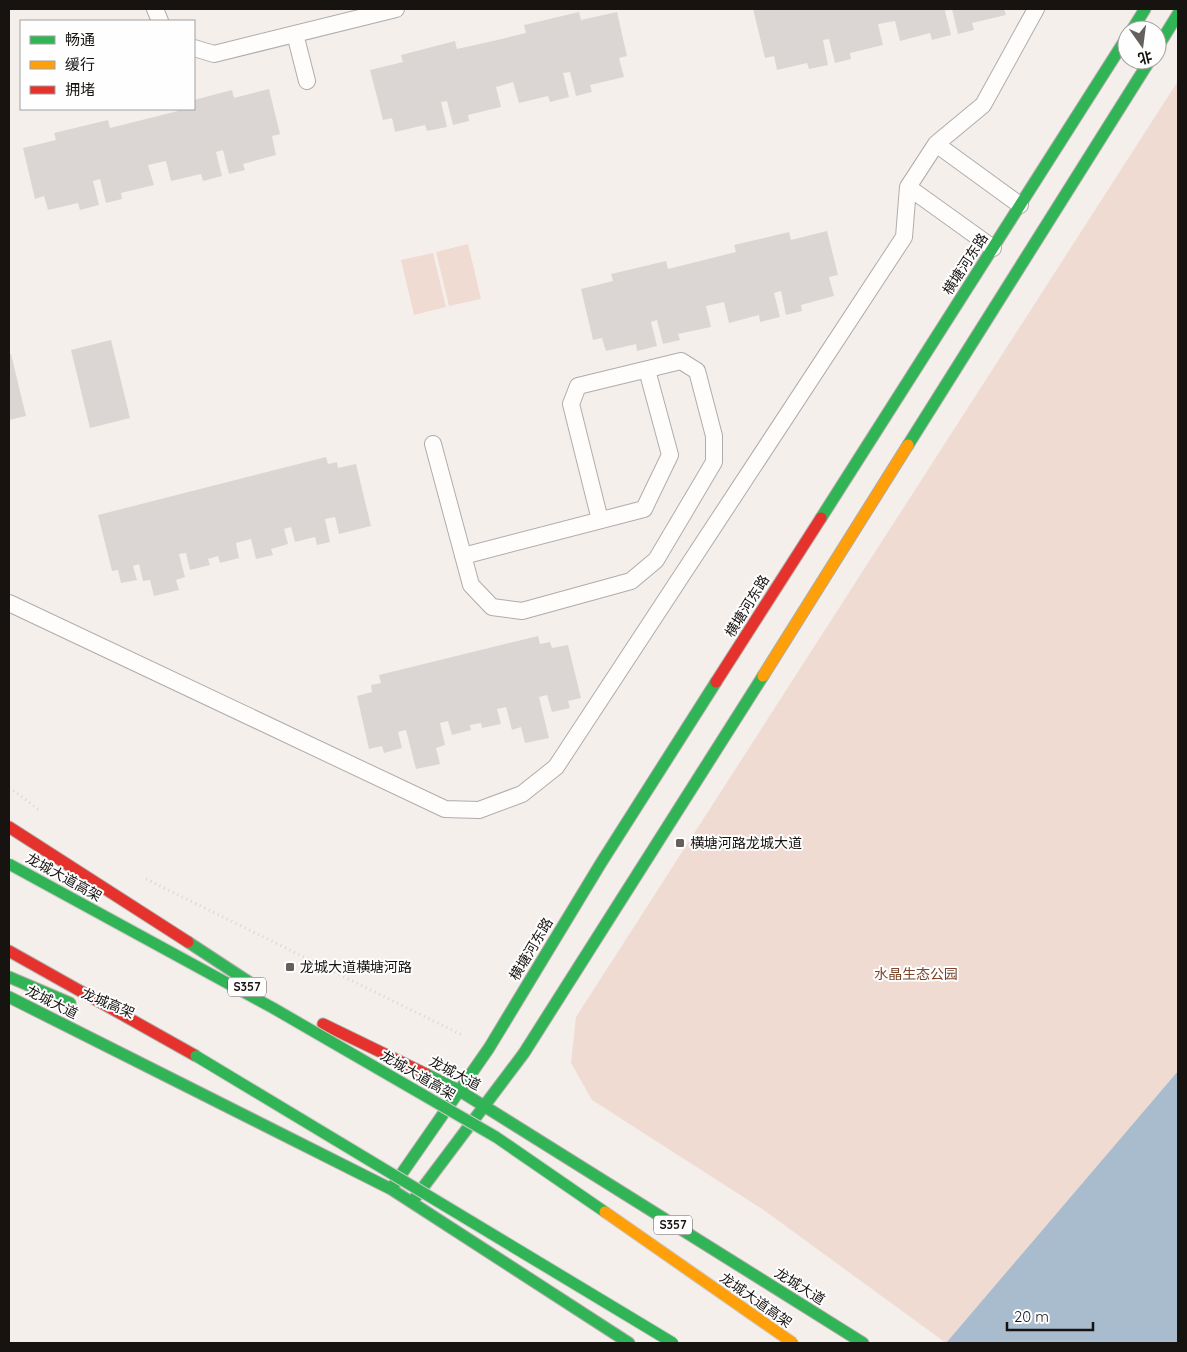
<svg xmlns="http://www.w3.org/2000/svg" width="1187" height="1352" font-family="Quicksand,'Noto Sans SC',sans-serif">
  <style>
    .green { fill: #efdbd1 }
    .water { fill: #a9bcce }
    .building { fill: #dbd6d3 }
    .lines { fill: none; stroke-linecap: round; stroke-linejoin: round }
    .lane-casing { stroke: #b0aca9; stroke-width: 18 }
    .fast-casing { stroke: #b0aca9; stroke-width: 13 }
    .slow-casing { stroke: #b0aca9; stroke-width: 13 }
    .jam-casing { stroke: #b0aca9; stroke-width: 13 }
    .path { stroke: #d6d5d3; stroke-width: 3; stroke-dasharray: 1 4; stroke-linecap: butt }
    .lane { stroke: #fefdfc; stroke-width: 16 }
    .fast { stroke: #30b455; stroke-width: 11 }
    .slow { stroke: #ff9f0a; stroke-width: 11 }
    .jam { stroke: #e5322d; stroke-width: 11 }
    .fast-bridge-casing { stroke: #cdcac8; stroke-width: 13; stroke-linecap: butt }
    .slow-bridge-casing { stroke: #cdcac8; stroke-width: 13; stroke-linecap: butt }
    .fast-bridge { stroke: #30b455; stroke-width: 11 }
    .slow-bridge { stroke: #ff9f0a; stroke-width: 11 }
    .poi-dot { fill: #65605e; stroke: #fefefe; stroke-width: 2 }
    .labels { text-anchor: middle; stroke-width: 4; stroke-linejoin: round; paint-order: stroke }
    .shield { fill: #fefefe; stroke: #5c5a58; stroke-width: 1 }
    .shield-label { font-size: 12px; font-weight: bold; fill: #171311 }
    .street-label { font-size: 14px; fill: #171311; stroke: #fefefe }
    .poi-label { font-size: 14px; fill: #171311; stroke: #fefefe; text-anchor: start }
    .park-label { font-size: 14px; fill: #7b462c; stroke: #fefefe }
  </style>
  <rect width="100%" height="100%" fill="#f5efec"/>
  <path class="green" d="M 1178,81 L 1178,1071 L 946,1343 L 765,1211 L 592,1100 L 571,1063 L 576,1017 Z
    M 468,244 L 481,299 L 449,306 L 436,252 Z
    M 433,253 L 446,307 L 414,315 L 401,260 Z"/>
  <path class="water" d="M 1178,1071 L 1178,1343 L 946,1343 Z"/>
  <path class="building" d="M 753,9 L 951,9 L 945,11 L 951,35 L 932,40 L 930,33 L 900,41 L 895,21 L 878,24 L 883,45 L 850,53 L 851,59 L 835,63 L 829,39 L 823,40 L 828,65 L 809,69 L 807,63 L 777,70 L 774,56 L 765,58 Z
    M 952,9 L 1004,9 L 1006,15 L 972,23 L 974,30 L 958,34 Z
    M 579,12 L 581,20 L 617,12 L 627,56 L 619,58 L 624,77 L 590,85 L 592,92 L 576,96 L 570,72 L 563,73 L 569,97 L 550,102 L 548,96 L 519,103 L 513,82 L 496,87 L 501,107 L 468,115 L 469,121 L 453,125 L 447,101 L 441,102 L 447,127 L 427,131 L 425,125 L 395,132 L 392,118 L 383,120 L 370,70 L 403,62 L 401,55 L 455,41 L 457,49 L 493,41 L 526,33 L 524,25 Z
    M 269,89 L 280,134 L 272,136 L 276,155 L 243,164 L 245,170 L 229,174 L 223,150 L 216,152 L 222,176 L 203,181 L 201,174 L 171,181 L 166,161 L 148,165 L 154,185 L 121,193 L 122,199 L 106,203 L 100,179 L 93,181 L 99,205 L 80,210 L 78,203 L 48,210 L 44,196 L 35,199 L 23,148 L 56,140 L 54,133 L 108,120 L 110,128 L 178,111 L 178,109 L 194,109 L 194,100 L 232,90 L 234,98 Z
    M 827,231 L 838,275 L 829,277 L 834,296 L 801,305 L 802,311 L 786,315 L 781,291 L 774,293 L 780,317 L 760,322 L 759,315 L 729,323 L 724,302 L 706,306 L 711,327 L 678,334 L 680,340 L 663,344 L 657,320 L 651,322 L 657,346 L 637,351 L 636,344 L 606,351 L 602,338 L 593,340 L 581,289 L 613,281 L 611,274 L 666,261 L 668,269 L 736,252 L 734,245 L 789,232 L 791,240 Z
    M 111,340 L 130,418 L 90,428 L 71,350 Z
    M 9,354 L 11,354 L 26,416 L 9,420 Z
    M 326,457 L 328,464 L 337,462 L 338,468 L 356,464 L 371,526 L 339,534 L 335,517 L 325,519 L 330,542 L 317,545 L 315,537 L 295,542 L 291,527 L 284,529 L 288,544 L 271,549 L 273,555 L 256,559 L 251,539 L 236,543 L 239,558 L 220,563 L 218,556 L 208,559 L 210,565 L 190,570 L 186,553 L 179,554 L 185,577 L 176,580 L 179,590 L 154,596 L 150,580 L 143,581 L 139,564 L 133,566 L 137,580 L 121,583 L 118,570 L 112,571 L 98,515 Z
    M 538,636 L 540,644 L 550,642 L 552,648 L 568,645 L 581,698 L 568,701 L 570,708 L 552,712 L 547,695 L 539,697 L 549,738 L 525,743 L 521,727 L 512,730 L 506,707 L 497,709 L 501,724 L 482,728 L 481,723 L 470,725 L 471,730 L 452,735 L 448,721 L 440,723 L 445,745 L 436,748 L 440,764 L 416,769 L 406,730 L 398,732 L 402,748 L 384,753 L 382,746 L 369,749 L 357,696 L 372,692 L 371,685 L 381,683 L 379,675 Z"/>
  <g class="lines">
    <defs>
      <path id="lane" d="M 155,9 L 160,21
        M 295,34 L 307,81
        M 194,48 L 214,54 L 396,9
        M 936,144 L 1020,205
        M 908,187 L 993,248
        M 433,444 L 471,585 L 492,607 L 522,611 L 631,581 L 656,560 L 714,462 L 714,436 L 697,371 L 681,361 L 578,386 L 571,404 L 600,520
        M 463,556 L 644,509 L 670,455 L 647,370
        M 9,603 L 445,809 L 479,810 L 522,794 L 556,767 L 904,237 L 908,187 L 936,144 L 983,105 L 1036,9"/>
      <path id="fast" d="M 1132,30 L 1145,9
        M 1157,48 L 1178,14
        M 908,445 L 1150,60
        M 821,518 L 1127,37
        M 188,942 L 252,984
        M 9,977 L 70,1003
        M 9,997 L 391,1189 L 629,1343
        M 426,1074 L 460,1091 L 863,1343
        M 391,1189 L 489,1048 L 601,863 L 716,682
        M 412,1202 L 524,1053 L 763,676"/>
      <path id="slow" d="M 763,676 L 908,445"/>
      <path id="jam" d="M 716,682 L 821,518
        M 9,827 L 188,942
        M 9,951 L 196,1056
        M 323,1024 L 426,1074"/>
    </defs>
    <use href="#lane" class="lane-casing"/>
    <use href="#fast" class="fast-casing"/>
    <use href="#slow" class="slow-casing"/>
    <use href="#jam" class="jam-casing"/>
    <path class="path" d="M 9,788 L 17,793 L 39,810
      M 146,879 L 464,1036"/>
    <use href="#lane" class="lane"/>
    <use href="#fast" class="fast"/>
    <use href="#slow" class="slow"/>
    <use href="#jam" class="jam"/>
    <defs>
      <path id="fast-bridge" d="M 9,864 L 273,1008 L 496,1137 L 605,1212
        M 196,1056 L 673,1343"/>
      <path id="slow-bridge" d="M 605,1212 L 793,1343"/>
    </defs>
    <use href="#fast-bridge" class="fast-bridge-casing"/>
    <use href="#slow-bridge" class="slow-bridge-casing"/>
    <use href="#fast-bridge" class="fast-bridge"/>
    <use href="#slow-bridge" class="slow-bridge"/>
  </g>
  <g class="poi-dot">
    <rect x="675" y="838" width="10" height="10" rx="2.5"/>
    <rect x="285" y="962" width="10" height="10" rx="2.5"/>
  </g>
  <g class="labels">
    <g class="shield">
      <rect x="228" y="977.5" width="38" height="19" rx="4"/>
      <rect x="654" y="1215.5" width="38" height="19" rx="4"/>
    </g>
    <g class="shield-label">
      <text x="247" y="991">S357</text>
      <text x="673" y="1229">S357</text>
    </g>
    <g class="street-label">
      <text transform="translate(965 264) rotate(-57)" y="5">横塘河东路</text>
      <text transform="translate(747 606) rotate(-58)" y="5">横塘河东路</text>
      <text transform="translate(64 877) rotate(29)" y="5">龙城大道高架</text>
      <text transform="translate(531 949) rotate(-59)" y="5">横塘河东路</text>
      <text transform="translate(52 1002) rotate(27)" y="5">龙城大道</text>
      <text transform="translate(108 1003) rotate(23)" y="5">龙城高架</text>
      <text transform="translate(455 1073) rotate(28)" y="5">龙城大道</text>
      <text transform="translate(418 1075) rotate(30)" y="5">龙城大道高架</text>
      <text transform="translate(800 1286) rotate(32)" y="5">龙城大道</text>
      <text transform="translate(756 1300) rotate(35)" y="5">龙城大道高架</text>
    </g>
    <g class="poi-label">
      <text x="690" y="848">横塘河路龙城大道</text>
      <text x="300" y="972">龙城大道横塘河路</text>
    </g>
    <g class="park-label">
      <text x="916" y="979">水晶生态公园</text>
    </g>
  </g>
  <rect width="1187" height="1352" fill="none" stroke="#171311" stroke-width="20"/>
  <rect x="20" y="20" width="175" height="90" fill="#fefefe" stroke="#a2a09f"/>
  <rect x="30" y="36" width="25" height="8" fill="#30b455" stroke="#a2a09f"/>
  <text x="65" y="45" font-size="15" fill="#171311">畅通</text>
  <rect x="30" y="61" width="25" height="8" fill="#ff9f0a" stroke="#a2a09f"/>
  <text x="65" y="70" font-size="15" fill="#171311">缓行</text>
  <rect x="30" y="86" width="25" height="8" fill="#e5322d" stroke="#a2a09f"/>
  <text x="65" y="95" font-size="15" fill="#171311">拥堵</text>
  <g transform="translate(1142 45) rotate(166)"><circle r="24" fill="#fefefe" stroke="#a2a09f"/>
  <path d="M0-4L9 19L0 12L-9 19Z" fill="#65605e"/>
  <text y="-8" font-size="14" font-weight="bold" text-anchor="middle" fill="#171311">北</text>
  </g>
  <path d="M1007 1322v8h86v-8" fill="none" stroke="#171311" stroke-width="2.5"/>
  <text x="1014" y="1322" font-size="15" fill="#171311" stroke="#fefefe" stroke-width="4" paint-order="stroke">20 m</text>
</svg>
